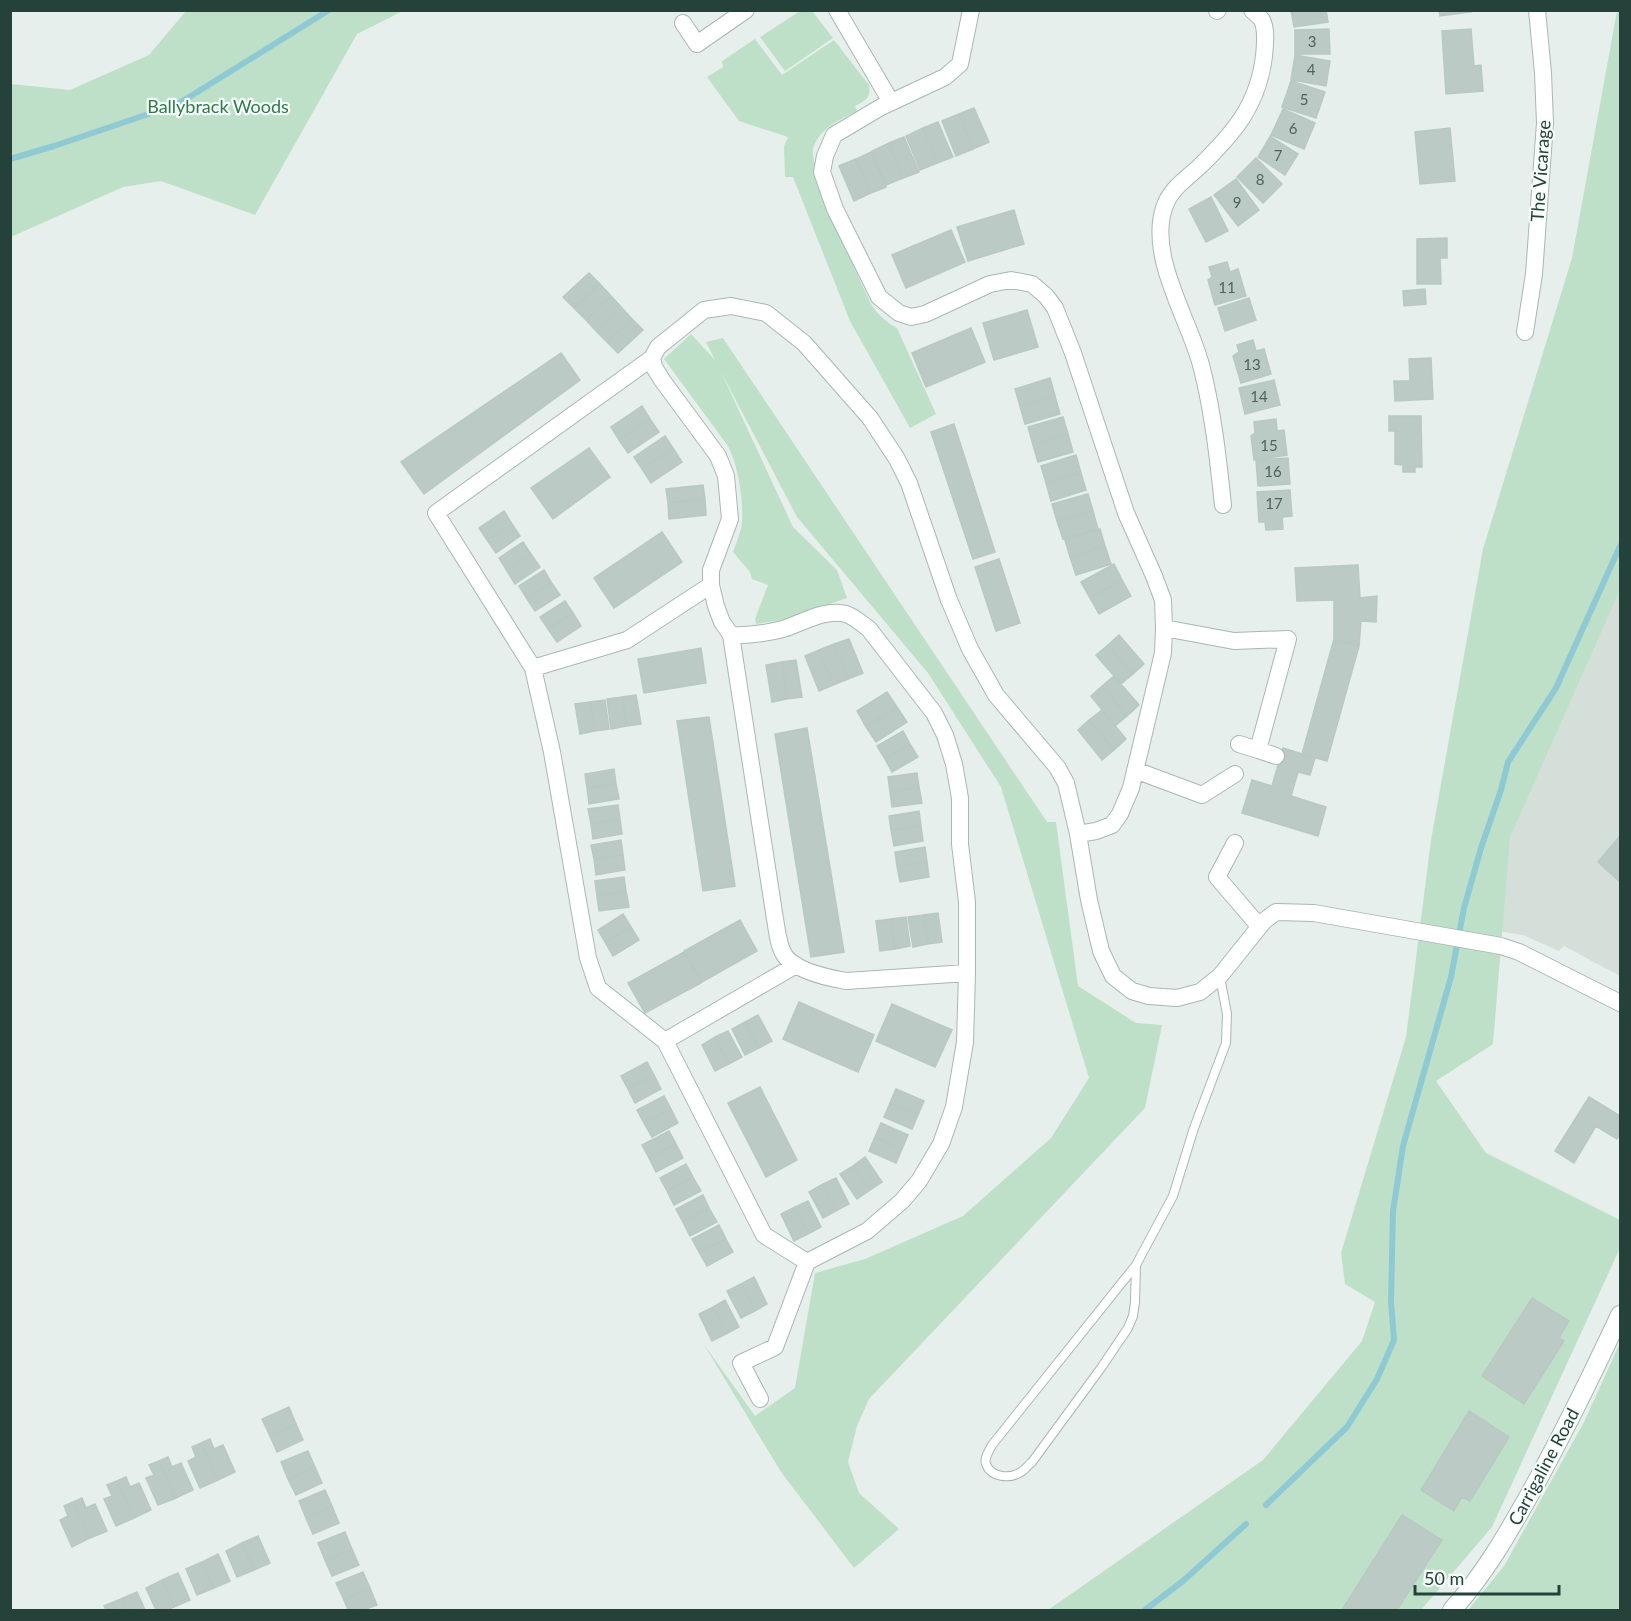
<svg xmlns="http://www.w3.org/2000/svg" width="1631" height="1621" font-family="Lato,sans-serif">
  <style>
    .built { fill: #d4dfda }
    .green { fill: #bfe0c8 }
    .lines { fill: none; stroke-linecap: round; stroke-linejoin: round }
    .stream { stroke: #8ec9d4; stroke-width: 6 }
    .building { fill: #bbcac4; stroke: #b8c9c2; stroke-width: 1.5 }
    .service-casing { stroke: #a8b8b2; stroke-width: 10 }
    .minor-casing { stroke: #a8b8b2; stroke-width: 18 }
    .secondary-casing { stroke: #a4bbb3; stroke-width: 20 }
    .service { stroke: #fff; stroke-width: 8 }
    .minor { stroke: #fff; stroke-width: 16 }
    .secondary { stroke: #fff; stroke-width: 18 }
    .labels { text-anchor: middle; stroke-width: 4.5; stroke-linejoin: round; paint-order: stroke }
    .number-label { font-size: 15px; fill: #4a645c }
    .park-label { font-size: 18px; fill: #2d7a4b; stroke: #f7fbf9 }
    .street-label { font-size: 18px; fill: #24423a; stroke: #f7fbf9 }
  </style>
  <rect width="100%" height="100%" fill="#e6efeb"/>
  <path class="built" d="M 1620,530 L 1620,976 L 1564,946 L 1559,951 L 1523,935 L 1441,922 Z"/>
  <path class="green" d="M 186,11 L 403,11 L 357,34 L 255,215 L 161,181 L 123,187 L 11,237 L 11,84 L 70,90 L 149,55 Z
    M 812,11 L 833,38 L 785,71 L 760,37 L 800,11 Z
    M 1617,11 L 1620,11 L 1620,590 L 1510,837 L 1493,1044 L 1436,1081 L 1486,1153 L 1620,1220 L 1620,1248 L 1492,1527 L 1421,1610 L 1048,1610 L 1263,1460 L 1362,1341 L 1375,1302 L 1345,1284 L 1341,1253 L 1406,1037 L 1431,840 L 1483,549 L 1572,258 Z
    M 755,39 L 782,75 L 834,40 L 869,85 C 871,99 866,100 855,106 L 857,111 C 841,119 819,128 813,149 C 809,167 861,286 873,307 C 879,316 888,323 897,328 L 936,414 L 910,428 L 850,321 L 793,177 L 785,177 L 784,146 L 788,137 L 739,121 L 707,77 L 723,67 L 722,61 Z
    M 691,334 L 715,360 L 706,342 L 723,338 L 1047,822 L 1056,822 L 1078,986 L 1136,1023 L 1162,1025 L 1145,1108 L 869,1399 L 857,1426 L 848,1462 L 859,1493 L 899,1529 L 854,1568 L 781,1472 L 703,1343 L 755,1416 L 795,1388 L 815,1273 L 865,1259 L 963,1216 L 1051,1138 L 1089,1078 L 1001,787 L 928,673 L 797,517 L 721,372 L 793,527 L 837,570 L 847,598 L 783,620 L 756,624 L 755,619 L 768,585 L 752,579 L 750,572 L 733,552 C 736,543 742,531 742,520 C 743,498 738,465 728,446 L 664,359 Z
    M 1620,1343 L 1620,1610 L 1468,1610 L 1504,1566 L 1584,1422 Z"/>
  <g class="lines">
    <path class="stream" d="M 10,159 L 54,146 L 178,104 L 329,10
      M 1266,1505 L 1347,1427 L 1377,1379 L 1394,1340 L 1391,1301 L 1393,1211 L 1403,1146 L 1451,977 L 1464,908 L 1481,848 L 1501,790 L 1508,762 L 1556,688 L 1620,546
      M 1145,1610 L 1183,1581 L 1246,1524"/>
  </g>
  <path class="building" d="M 1291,10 L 1326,10 L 1328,22 L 1294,27 Z
    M 1439,10 L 1470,10 L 1471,12 L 1440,16 Z
    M 1329,29 L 1330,54 L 1295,54 L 1295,30 Z
    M 1471,29 L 1474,66 L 1481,65 L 1483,91 L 1446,94 L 1442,31 Z
    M 1295,55 L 1330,61 L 1326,86 L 1291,80 Z
    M 1291,81 L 1325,92 L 1316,118 L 1282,107 Z
    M 974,108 L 989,142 L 973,149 L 959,114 Z
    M 1283,109 L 1315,123 L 1304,149 L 1271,135 Z
    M 959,114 L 973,149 L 956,156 L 942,121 Z
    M 938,122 L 953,157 L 937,163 L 923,128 Z
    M 923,128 L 937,163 L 920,170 L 906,136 Z
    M 1450,128 L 1455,181 L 1420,184 L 1415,132 Z
    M 1271,135 L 1271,137 L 1298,154 L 1285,175 L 1258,157 Z
    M 904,137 L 919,172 L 903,178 L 889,143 Z
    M 889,143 L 903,178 L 886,185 L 872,151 Z
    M 871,152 L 886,187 L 871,193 L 856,159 Z
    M 1256,158 L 1282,184 L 1263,203 L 1237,177 Z
    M 856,159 L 871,193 L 854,201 L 839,166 Z
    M 1236,179 L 1259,210 L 1238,226 L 1214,195 Z
    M 1211,197 L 1228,231 L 1206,242 L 1189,209 Z
    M 1014,210 L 1024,244 L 968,261 L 957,227 Z
    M 951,230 L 965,262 L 906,288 L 892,255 Z
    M 1447,238 L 1447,258 L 1440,258 L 1441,284 L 1417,284 L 1417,239 Z
    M 1227,262 L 1230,272 L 1238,269 L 1246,296 L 1215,305 L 1208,280 L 1212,277 L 1209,267 Z
    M 589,273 L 600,284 L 574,308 L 563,297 Z
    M 600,284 L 611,296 L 586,320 L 574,308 Z
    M 1425,289 L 1426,304 L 1404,306 L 1403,291 Z
    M 611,296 L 622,308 L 597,332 L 586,320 Z
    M 1249,298 L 1256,320 L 1225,331 L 1218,308 Z
    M 622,308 L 632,319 L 607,342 L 597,332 Z
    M 1027,310 L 1038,347 L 994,360 L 983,323 Z
    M 632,319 L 643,330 L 618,353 L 607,342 Z
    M 971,328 L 985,362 L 926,387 L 912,353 Z
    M 1253,340 L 1256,351 L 1264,349 L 1271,374 L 1241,383 L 1233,356 L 1239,352 L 1237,345 Z
    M 561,353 L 580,380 L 424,494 L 401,462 Z
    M 1431,358 L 1433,399 L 1395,401 L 1394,381 L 1410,381 L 1409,359 Z
    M 1050,378 L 1055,396 L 1020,406 L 1015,389 Z
    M 1274,380 L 1280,405 L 1245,414 L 1239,388 Z
    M 1055,396 L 1060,414 L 1025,424 L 1020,406 Z
    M 642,406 L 650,419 L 619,440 L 611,427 Z
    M 1389,416 L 1421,416 L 1422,467 L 1415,467 L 1415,472 L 1403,472 L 1403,465 L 1395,464 L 1395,431 L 1389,431 Z
    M 1063,417 L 1068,434 L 1033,445 L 1028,427 Z
    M 650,419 L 659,432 L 628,453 L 619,440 Z
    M 1276,419 L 1277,431 L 1284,430 L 1287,455 L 1254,460 L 1251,436 L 1255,433 L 1254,422 Z
    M 954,424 L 995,552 L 973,559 L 931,432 Z
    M 1068,434 L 1073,452 L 1038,462 L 1033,445 Z
    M 665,436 L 673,448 L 642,469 L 634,457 Z
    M 589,448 L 610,477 L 553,519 L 531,488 Z
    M 673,448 L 682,462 L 651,483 L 642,469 Z
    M 1076,455 L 1081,473 L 1046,483 L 1041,466 Z
    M 1288,458 L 1290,484 L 1258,486 L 1256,460 Z
    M 1081,473 L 1086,490 L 1051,501 L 1046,483 Z
    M 703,485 L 705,499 L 668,503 L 666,489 Z
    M 1290,490 L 1292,516 L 1282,517 L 1283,529 L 1266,530 L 1265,522 L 1259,522 L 1257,492 Z
    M 1088,494 L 1093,511 L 1057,521 L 1052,504 Z
    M 705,499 L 706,515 L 669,519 L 668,503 Z
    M 504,511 L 512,524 L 487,540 L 479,528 Z
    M 1093,511 L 1098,529 L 1063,539 L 1057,521 Z
    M 512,524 L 520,536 L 496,553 L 487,540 Z
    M 1100,529 L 1105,546 L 1070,557 L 1065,540 Z
    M 662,532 L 682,562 L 614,608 L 594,578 Z
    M 523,542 L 531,554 L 507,571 L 499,558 Z
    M 1105,546 L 1111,564 L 1076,575 L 1070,557 Z
    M 531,554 L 540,567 L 515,584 L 507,571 Z
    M 999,559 L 1020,623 L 996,631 L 975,567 Z
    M 1114,564 L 1122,580 L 1090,598 L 1081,582 Z
    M 1358,565 L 1360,598 L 1377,596 L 1376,622 L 1361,621 L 1359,646 L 1334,639 L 1334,600 L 1297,601 L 1295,568 Z
    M 544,570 L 551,582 L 527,599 L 519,586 Z
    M 1122,580 L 1131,596 L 1099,614 L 1090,598 Z
    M 551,582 L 560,595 L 535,611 L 527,599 Z
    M 565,601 L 573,613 L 548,629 L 540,617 Z
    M 573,613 L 581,626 L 557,642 L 548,629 Z
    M 1119,635 L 1144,664 L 1133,674 L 1108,645 Z
    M 849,639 L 863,673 L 848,679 L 834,644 Z
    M 1334,639 L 1359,646 L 1327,761 L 1302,754 Z
    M 834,644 L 848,679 L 833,685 L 819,650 Z
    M 1108,645 L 1133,674 L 1121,684 L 1096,655 Z
    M 701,648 L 706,683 L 644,693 L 638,659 Z
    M 819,650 L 833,685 L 819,691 L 805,656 Z
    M 796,660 L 802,697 L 787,699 L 782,662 Z
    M 782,662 L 787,699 L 772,702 L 766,665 Z
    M 1114,676 L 1139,705 L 1127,716 L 1102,686 Z
    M 1102,686 L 1127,716 L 1115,726 L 1091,696 Z
    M 887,692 L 897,707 L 866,727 L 857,711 Z
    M 636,695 L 641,724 L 627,726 L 622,697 Z
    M 622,697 L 627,726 L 611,729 L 607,699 Z
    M 605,700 L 609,729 L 595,731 L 590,702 Z
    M 590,702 L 595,731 L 580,734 L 575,704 Z
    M 897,707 L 907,722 L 876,742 L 866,727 Z
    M 1102,710 L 1126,739 L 1114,750 L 1089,720 Z
    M 709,717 L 735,886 L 703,891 L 677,721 Z
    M 1089,720 L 1114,750 L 1102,760 L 1078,730 Z
    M 807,728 L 844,952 L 811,957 L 775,734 Z
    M 903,731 L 910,744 L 885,759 L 877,746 Z
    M 910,744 L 918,757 L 892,772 L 885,759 Z
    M 1283,748 L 1315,758 L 1310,775 L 1298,772 L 1291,796 L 1326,807 L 1318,836 L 1242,813 L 1252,780 L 1272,786 Z
    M 614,769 L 616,784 L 587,788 L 585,774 Z
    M 917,773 L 919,787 L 890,792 L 888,777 Z
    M 616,784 L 619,799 L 589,804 L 587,788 Z
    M 919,787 L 922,803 L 892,807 L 890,792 Z
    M 618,805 L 620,819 L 591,824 L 588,809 Z
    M 919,811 L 921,826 L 891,830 L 889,816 Z
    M 620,819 L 622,834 L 593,839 L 591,824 Z
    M 921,826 L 923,841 L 894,846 L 891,830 Z
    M 1620,836 L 1620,882 L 1598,862 Z
    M 621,840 L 623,855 L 594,859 L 591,845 Z
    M 925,847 L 927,862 L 897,866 L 895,852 Z
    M 623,855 L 625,870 L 596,875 L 594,859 Z
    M 927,862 L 929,877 L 900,882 L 897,866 Z
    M 624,877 L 626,891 L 597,896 L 595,881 Z
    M 626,891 L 629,907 L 599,911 L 597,896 Z
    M 938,913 L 942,942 L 928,944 L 924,915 Z
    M 623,914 L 631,927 L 605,942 L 598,930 Z
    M 924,915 L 928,944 L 913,947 L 908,917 Z
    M 906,917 L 910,946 L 895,949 L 891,919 Z
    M 891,919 L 895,949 L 880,951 L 876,921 Z
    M 740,920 L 757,951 L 702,982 L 684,951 Z
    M 631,927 L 639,940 L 613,956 L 605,942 Z
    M 684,952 L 701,983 L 645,1013 L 628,983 Z
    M 799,1002 L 874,1035 L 858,1072 L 783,1039 Z
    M 892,1004 L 952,1030 L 935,1067 L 876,1041 Z
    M 758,1015 L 772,1041 L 759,1048 L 745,1022 Z
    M 745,1022 L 759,1048 L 745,1055 L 732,1029 Z
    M 728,1031 L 742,1057 L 729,1064 L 715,1037 Z
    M 715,1037 L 729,1064 L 715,1071 L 702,1045 Z
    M 647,1062 L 654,1075 L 628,1089 L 621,1076 Z
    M 654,1075 L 661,1089 L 635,1103 L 628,1089 Z
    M 760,1087 L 797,1160 L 766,1177 L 728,1103 Z
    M 896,1089 L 924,1101 L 918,1115 L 890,1103 Z
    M 664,1096 L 671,1109 L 644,1123 L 637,1110 Z
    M 1589,1097 L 1620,1116 L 1620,1133 L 1617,1139 L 1596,1126 L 1574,1163 L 1555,1151 Z
    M 890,1103 L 918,1115 L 912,1129 L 884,1117 Z
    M 671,1109 L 678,1123 L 652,1137 L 644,1123 Z
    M 881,1123 L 908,1135 L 902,1149 L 875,1137 Z
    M 669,1131 L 676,1144 L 649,1158 L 642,1145 Z
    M 875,1137 L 902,1149 L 896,1163 L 869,1151 Z
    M 676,1144 L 683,1158 L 656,1172 L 649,1158 Z
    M 865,1157 L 882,1182 L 870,1190 L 853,1166 Z
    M 686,1164 L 693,1177 L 667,1191 L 660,1178 Z
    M 853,1166 L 870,1190 L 857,1199 L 840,1174 Z
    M 693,1177 L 701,1191 L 674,1205 L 667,1191 Z
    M 836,1178 L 849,1204 L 836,1211 L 823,1184 Z
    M 823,1184 L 836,1211 L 823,1218 L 809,1192 Z
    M 703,1195 L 709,1208 L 683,1222 L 676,1209 Z
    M 808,1201 L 821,1227 L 808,1234 L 795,1207 Z
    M 795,1207 L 808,1234 L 794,1241 L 781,1214 Z
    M 709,1208 L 717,1222 L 690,1236 L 683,1222 Z
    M 719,1225 L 726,1239 L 699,1252 L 692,1239 Z
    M 726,1239 L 733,1252 L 707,1266 L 699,1252 Z
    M 754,1277 L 767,1304 L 755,1311 L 741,1284 Z
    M 741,1284 L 755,1311 L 741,1318 L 727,1291 Z
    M 1532,1298 L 1569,1321 L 1559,1338 L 1564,1341 L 1524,1404 L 1482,1376 Z
    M 725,1300 L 739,1327 L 726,1334 L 713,1307 Z
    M 713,1307 L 726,1334 L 712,1341 L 699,1314 Z
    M 289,1407 L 296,1424 L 270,1436 L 262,1419 Z
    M 1469,1411 L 1509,1437 L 1470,1501 L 1462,1497 L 1454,1511 L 1421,1490 Z
    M 296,1424 L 303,1440 L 277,1452 L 270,1436 Z
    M 210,1439 L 214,1449 L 223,1445 L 235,1472 L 218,1480 L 201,1443 Z
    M 201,1443 L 218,1480 L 200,1488 L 188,1461 L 196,1457 L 192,1447 Z
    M 308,1451 L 315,1467 L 288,1479 L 281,1462 Z
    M 168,1457 L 172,1467 L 181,1463 L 193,1490 L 176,1498 L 159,1461 Z
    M 159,1461 L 176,1498 L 158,1505 L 146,1478 L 154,1475 L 149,1465 Z
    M 315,1467 L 322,1483 L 296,1495 L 288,1479 Z
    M 126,1477 L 130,1487 L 139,1483 L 151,1510 L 134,1518 L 117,1481 Z
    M 117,1481 L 134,1518 L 116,1526 L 104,1499 L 112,1496 L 107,1485 Z
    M 325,1490 L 332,1506 L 306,1518 L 299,1501 Z
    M 82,1498 L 86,1508 L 95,1504 L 107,1531 L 90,1538 L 73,1502 Z
    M 73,1502 L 90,1538 L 72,1547 L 60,1520 L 68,1516 L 64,1506 Z
    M 332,1506 L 339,1523 L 313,1534 L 306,1518 Z
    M 1402,1515 L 1442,1540 L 1397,1610 L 1342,1610 Z
    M 345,1532 L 352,1549 L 325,1560 L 318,1543 Z
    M 258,1536 L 270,1563 L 254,1570 L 242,1543 Z
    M 242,1543 L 254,1570 L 237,1577 L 226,1551 Z
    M 352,1549 L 359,1565 L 332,1576 L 325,1560 Z
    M 218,1554 L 230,1581 L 214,1588 L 202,1562 Z
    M 202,1562 L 214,1588 L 197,1595 L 186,1569 Z
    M 363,1572 L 370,1588 L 344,1600 L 336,1583 Z
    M 178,1573 L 190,1600 L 174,1607 L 162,1580 Z
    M 162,1580 L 174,1607 L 166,1610 L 156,1610 L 146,1588 Z
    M 370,1588 L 377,1605 L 363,1610 L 348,1610 L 344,1600 Z
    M 137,1592 L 145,1610 L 126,1610 L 121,1599 Z
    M 121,1599 L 126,1610 L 106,1610 L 104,1606 Z"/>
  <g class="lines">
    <defs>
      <path id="service" d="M 1136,1265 L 1135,1302 L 1133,1316 L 1128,1328 L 1101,1368 L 1032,1462 C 1028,1465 1025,1470 1021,1472 C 1010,1479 991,1478 986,1464 C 984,1458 989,1451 992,1445 L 1136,1265 L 1173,1196 L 1194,1128 L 1226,1043 L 1227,1014 L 1220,977"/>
      <path id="minor" d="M 837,10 L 891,102
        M 971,10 L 960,64 L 945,77 L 881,107 L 834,135 L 825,156 L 822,172 L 835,209 L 879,297 L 899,313 L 911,317 L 925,314 L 990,284 L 1011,280 L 1032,284 L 1046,296 L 1055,308 L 1073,353 L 1126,513 L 1154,576 L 1163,600 L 1164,628 L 1163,653 L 1131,788 L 1120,814 L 1112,825 L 1096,831 L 1078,834 L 1089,900 L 1101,951 L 1113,976 L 1132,991 L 1149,996 L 1177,998 L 1200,992 L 1220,976 L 1264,921 L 1276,912 L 1314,913 L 1501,946 L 1519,952 L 1620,1003
        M 1217,11 L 1218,10
        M 683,23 L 697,44 L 746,10
        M 1525,332 L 1534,274 L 1545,123 L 1543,73 L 1537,10
        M 652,358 L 436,513 L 533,668 L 552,752 L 588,958 L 598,988 L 665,1041 L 764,1235 L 807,1262
        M 1223,505 C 1218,458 1213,411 1201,365 C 1189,319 1148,257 1164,208 C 1170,189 1185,180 1199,167 C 1233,134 1258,106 1264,56 C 1265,45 1267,30 1262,20 C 1260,17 1255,13 1252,10
        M 1164,628 L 1234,641 L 1288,639 L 1258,750 L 1276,756
        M 731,635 L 775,919 C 777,930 778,946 785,956 C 796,971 829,978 846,981 L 967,973
        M 533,668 L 627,640 L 711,585
        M 1239,744 L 1258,750
        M 1135,770 L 1202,795 L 1235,774
        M 1235,843 L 1217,877 L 1259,926
        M 665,1041 L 796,965
        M 760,1399 L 741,1363 L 775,1347 L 807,1262 L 867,1231 L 902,1201 L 919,1181 L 941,1144 L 954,1107 L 965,1042 L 967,973 L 967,902 L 960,844 L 960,798 L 954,764 L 945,735 L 934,713 L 869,629 C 862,624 855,617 846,614 C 825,608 802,623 783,629 C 767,633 748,636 731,635 L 722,622 L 716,606 L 711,585 L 711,570 L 730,519 L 726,476 L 718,456 L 662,380 L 654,367 L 652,358 L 658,347 L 704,310 L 731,306 L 766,313 L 804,343 L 870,418 L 897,459 L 909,483 L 949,600 L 970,649 L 996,695 L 1057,767 L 1066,783 L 1078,834"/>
      <path id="secondary" d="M 1452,1610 C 1484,1575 1508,1533 1531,1492 C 1563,1434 1592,1375 1620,1315"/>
    </defs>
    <use href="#service" class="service-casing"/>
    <use href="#minor" class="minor-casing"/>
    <use href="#secondary" class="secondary-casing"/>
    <use href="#service" class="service"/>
    <use href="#minor" class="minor"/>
    <use href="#secondary" class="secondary"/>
  </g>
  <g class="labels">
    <g class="number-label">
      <text x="1312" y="47">3</text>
      <text x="1311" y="75">4</text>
      <text x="1304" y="105">5</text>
      <text x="1293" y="134">6</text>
      <text x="1278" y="161">7</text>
      <text x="1260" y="185">8</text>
      <text x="1237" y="208">9</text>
      <text x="1227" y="293">11</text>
      <text x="1252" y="370">13</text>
      <text x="1259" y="402">14</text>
      <text x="1269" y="451">15</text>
      <text x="1273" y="477">16</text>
      <text x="1274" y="509">17</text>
    </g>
    <g class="park-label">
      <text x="218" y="113">Ballybrack Woods</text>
    </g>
    <g class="street-label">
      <text transform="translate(1541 171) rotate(-86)" y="6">The Vicarage</text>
      <text transform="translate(1544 1467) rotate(-62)" y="6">Carrigaline Road</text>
    </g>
  </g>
  <rect width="1631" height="1621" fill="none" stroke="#24423a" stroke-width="24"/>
  <path d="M1415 1585v9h144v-9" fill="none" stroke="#24423a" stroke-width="3"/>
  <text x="1424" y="1585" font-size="18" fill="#24423a" stroke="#f7fbf9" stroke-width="4.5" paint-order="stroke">50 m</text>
</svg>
